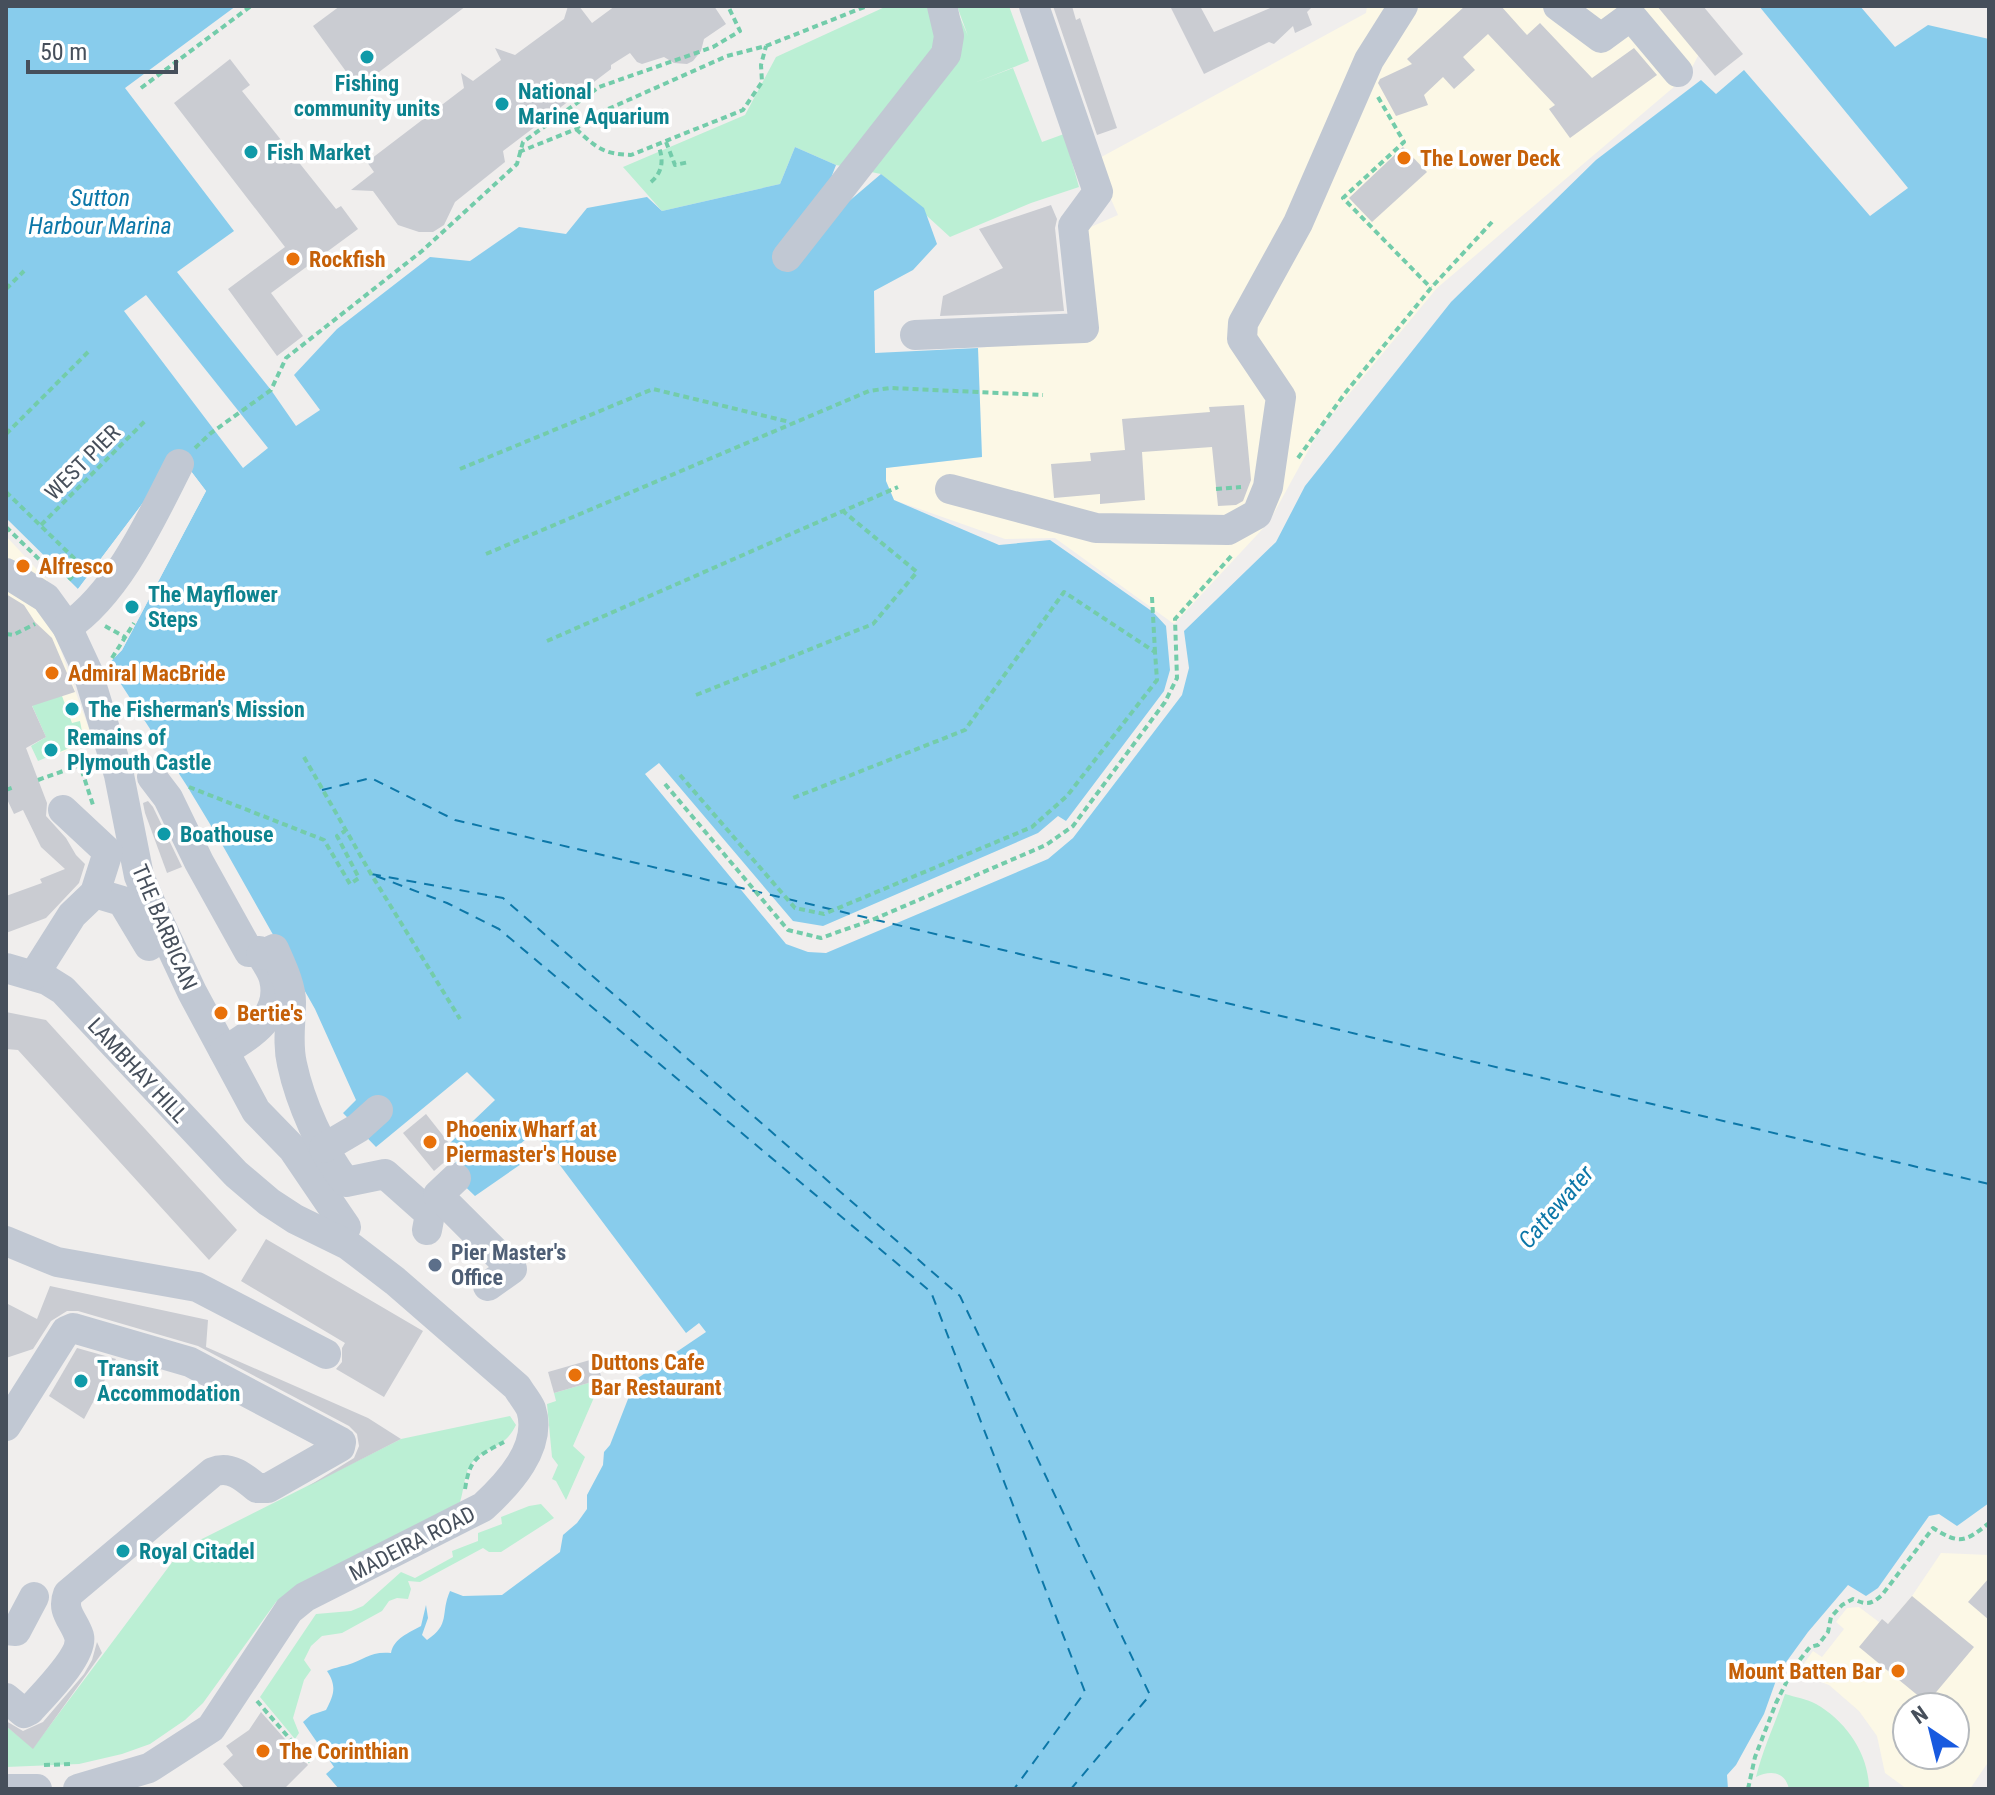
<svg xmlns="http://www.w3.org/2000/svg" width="1995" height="1795" viewBox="0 0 1995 1795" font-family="'Roboto Condensed',sans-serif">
	<rect width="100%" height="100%" fill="#f0eeed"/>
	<!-- commercial -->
	<g fill="#fcf8e6" fill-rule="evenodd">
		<path d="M1367,6h290l42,48 -11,21 -251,213 -117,141 -51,93 -95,102 -119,-86 -50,1 -111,-39 -8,-19 -1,-13 97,-11 -4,-109 112,-13 -6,-105 34,-15 -24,-54 272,-148z"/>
		<path d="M6,536l41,44 5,46 41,114 -33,13 -54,-101z"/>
		<path d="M1941,1553l48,2v206l-19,28h-63l-22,-16 -8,-37 -18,-25 -30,-26 -32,-12 16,-22 9,6 22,-28 -8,-7 11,-14 12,-1 20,15 9,2 24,-28zM1907,1707h48v48h-48z"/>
	</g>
	<!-- green -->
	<g fill="#bbefd4">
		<path d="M887,6h68l13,30 -11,-30h52l20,55 -55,22 39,-15 29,74 22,-8 15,53 -48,16 -81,34 -69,-63 -45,-9 -41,-18 -15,37 -118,27 -39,-44 122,-52 31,-58z"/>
		<path d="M62,696l10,27 8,-2 4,21 -46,19 -7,-15 15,-9 -16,-36z"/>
		<path d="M602,1379l-29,67 12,11 -19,43 -10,-19 -4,-2 6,-14 -6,-8 -5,-53 9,-3 -2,-8z"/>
		<path d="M510,1416l6,9c-12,25 -30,20 -45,39 -7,8 -7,27 -11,38l-184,100 -73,101 -18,17 -35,24 -28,10 -43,10 -73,3v-41l27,22 149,-199 219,-110z"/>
		<path d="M541,1504l13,14 -53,34h-12l-6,-4 -63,34 -12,-1 3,8 -3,10 -11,-1 -8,3 -7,10 -40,22 -20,3 -11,10 -7,14 7,10 -7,10 -11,38 6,15 -4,6 -35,-42 56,-83 35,-3 12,-5 38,-34 14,6 38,-21 -1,-6 26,-10v-8l24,-9 -1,-7 28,-11z"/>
		<path d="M1785,1694c10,3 22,5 31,10 30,17 53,50 53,85h-80c-4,-18 -19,-19 -33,-12 7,-29 20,-55 29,-83z"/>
	</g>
	<!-- water -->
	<path fill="#88ccec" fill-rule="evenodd" d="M6,6h230l-111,82 109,143 -57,41 94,118 25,36 24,-16 -26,-35 43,-46 93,-72 40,4 49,-34 47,7 21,-26 60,-11 15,14 118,-27 15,-37 41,18 -10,26 8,23 47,-40 43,34 13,36 -24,26 -39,21 1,62 103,-5 4,109 -96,11v13l8,19 105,45 51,-5 103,72 13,14 4,44 -6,21 -98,130 -8,-5 -20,17 -215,93 -30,-5 -134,-158 -14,11 141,170 22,8 18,1 222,-94 25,-21 109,-143 7,-27 -5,-37 92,-89 29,-56 146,-184 145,-142 105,-80 15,14 28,-24 126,146 38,-28 -149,-182h101l35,41 33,-22 61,14v1464l-32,23 -18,-12 -10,2 -51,72 -12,8 -18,-11 -40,47 -29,40 -15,42 -28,51 -9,10 1,14h-1389l-13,-15 8,-7 -31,-45 8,-7 15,-5c8,-15 11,-24 1,-39 7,-3 12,-4 20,-6 17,-5 23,-14 44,-12 3,-15 18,-20 30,-27l5,-21 2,13 -6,17 5,5c24,-16 13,-26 23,-49l13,5 39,-1 58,-43 3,-17 14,-12 10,-14v-14l16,-30 1,-13 6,-7 18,-46 1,-15 77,-52 -7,-9 -13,10 -151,-201 -15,12 4,18 -49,34 -27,-26 13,-13 -11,-14 45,-43 -28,-28 -91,75 -33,-34 13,-13 -41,-91 -96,-170 -32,-53 -79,-122 14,-14 84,-159 -19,-25 -17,1 -92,122 -72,-71zM146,295l122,153 -25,20 -119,-157z"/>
	<!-- pier -->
	<path fill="#f0eeed" d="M187,466l19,25 -84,159 -14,14 -2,-4 12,-12 83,-157 -17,-22h-10l-95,123 -1,-3 92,-122z"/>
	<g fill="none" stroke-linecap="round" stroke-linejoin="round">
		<!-- ferry -->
		<g stroke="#0c77a8" stroke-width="2" stroke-dasharray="10 8" stroke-linecap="butt">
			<path d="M322,790l49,-12 84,42 1534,364"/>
			<path d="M371,874l132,24 457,398 190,399 -79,94"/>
			<path d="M376,876l71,27 52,26 432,363 154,400 -71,97"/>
		</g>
	</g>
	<!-- building -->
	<g fill="#caccd2">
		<path d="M340,6h126l-108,82 -45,-62z"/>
		<path d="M568,6h11l13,17 23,-17h99l12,18 -22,15 -3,12 -8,10 -6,3 -13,-1 -10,-6 -22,7 -5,-2 -7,-9 -19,12v4l-108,82 2,11 -50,40 -11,23 -11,7h-14l-21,-7 -25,-34 -22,-1 23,-18 -7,-10 97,-74 -3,-15 12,8 28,-21 -6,-12 20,7 49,-36z"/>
		<path d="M1053,6h19l4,14 4,-2 37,110 -20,7z"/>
		<path d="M1170,6h30l14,26 61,-26h38l-6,6 5,13 -17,8 -2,-7 -19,18 -5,-2 -65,32z"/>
		<path d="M1465,6h36l26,29 13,-12 52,55 42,-30 23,27 -87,63 -21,-29 6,-4 -67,-71 -25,23 12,13 -21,19 -11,-12 -19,18 4,10 -32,11 -18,-33 2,-4 32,-15 -5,-5z"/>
		<path d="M1657,6h46l40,48 -28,22z"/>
		<path d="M230,59l20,26 -8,6 94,118 5,-3 17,23 -87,64 32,43 -26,20 -49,-67 57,-42 -111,-144z"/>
		<path d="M1403,147l24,25 -55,50 -23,-24z"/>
		<path d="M1051,205l6,14 -2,9 9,83 -124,5 3,-20 60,-28 -24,-39z"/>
		<path d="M1244,405l7,75 -8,21 -7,4 -18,1 -6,-59 -70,5 3,48 -45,4v-10l-46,4 -3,-34 40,-3 -1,-8 35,-3 -3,-31 88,-7 -1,-5z"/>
		<path d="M6,594l18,11 11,17 17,16 23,54 -43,14 14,31 -20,11 21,55 -1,13 20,22 10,17 9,9 -6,19 -33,35 -40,15v-37l36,-13 -2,-4 25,-10 -24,-22 -18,-37 -9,4 -8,-17z"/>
		<path d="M148,801l5,6 29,60 -15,6 -22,-60 -2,-10z"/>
		<path d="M6,1012l40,8 191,210 -28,30 -191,-210 -12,-1z"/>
		<path d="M426,1114l30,38 -22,19 -31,-38z"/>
		<path d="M266,1239l157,92 -39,66 -48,-28 6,-7v-14l3,-5 -104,-62z"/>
		<path d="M50,1286l158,34 -2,27 162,71 33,21 -94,48 47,-29 5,-12 -2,-12 -8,-8 -151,-80 -120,-35h-11l-16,10 -18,28 -27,9v-55l31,16z"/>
		<path d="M77,1348l39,11 -32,60 -35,-23z"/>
		<path d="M590,1360h6l6,19 -48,14 -6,-21z"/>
		<path d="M1989,1578v42l-21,-18z"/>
		<path d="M1912,1596l62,51 -47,56 -68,-56 23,-28 6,5z"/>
		<path d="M97,1642l5,11 -69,96 -27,-23v-5l17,10 20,-9 41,-48 8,-14z"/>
		<path d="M261,1712l47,53 -24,24h-39l-22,-25 10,-9 -7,-9 23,-16z"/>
	</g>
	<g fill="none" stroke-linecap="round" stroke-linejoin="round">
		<!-- path -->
		<g stroke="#73ccaa" stroke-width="4" stroke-dasharray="6 4" stroke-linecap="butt">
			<path d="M141,88l110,-82"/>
			<path d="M1378,97l26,45 -61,56 88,90"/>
			<path d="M576,129c21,19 27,25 55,26l112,-45 19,-28 -1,-17 5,-19"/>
			<path d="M666,142l9,23 14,-3"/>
			<path d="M519,152l57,-23 12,-11 139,-62 39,-10 101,-40"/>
			<path d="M651,182c12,-10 13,-23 7,-37"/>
			<path d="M6,289l18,-18"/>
			<path d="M6,434l84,-84"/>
			<path d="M195,448l16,-15 60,-43 15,-32 136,-107 95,-87 6,-22 76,-55 114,-40 27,-16 -12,-25"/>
			<path d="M1298,458l48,-66 85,-104 61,-66"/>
			<path d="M460,469l193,-80 137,33"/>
			<path d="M1216,489l25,-2"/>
			<path d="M6,492l76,74 -13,14"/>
			<path d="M41,525l105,-105"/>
			<path d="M6,527l44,43"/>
			<path d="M486,554l383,-163 21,-3 153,7"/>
			<path d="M1152,597l3,55"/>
			<path d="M105,626l20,11"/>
			<path d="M6,634l7,1 22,-11"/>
			<path d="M547,641l351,-154"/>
			<path d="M112,658l22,-35"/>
			<path d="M696,695l177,-71 44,-52 -73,-60"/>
			<path d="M304,757l67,117 89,145"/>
			<path d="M680,775l115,133 29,6 208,-87 35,-31 90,-116 -2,-28 -91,-60 -99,138 -172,68"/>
			<path d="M38,780l42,-15 13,40"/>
			<path d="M665,784l123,146 33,8 51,-18 174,-75 27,-19 92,-124 12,-24 -2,-59 58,-65"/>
			<path d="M189,787l135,53 26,44 9,-6 -22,-42 8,-5"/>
			<path d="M6,790l8,-3"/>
			<path d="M465,1489c5,-31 11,-32 39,-47"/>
			<path d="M257,1701l53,61"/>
			<path d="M44,1765l27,-1"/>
			<path d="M1748,1789l7,-32 21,-54 18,-36 16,-20 8,-2 10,-13 3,-15 11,-12 11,-6c13,6 18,6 29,-4l51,-67c27,17 32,14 56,-5"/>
		</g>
		<!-- minor -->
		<g stroke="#c1c8d3" stroke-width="30">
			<path d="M1558,6l43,32 30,-22 47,56"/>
			<path d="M787,257l159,-203 3,-18 -7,-30"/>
			<path d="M915,335l169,-7 -11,-102 25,-34 -64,-186"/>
			<path d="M950,489l146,39 132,2 29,-16 4,-10 7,-17 13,-90 -39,-58 1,-16 55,-100 71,-163 34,-54"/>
			<path d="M6,573l40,25 21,29 20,43 32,105 20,101 15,35 38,81 64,119 37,38 53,78"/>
			<path d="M67,627c51,-34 85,-110 112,-163"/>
			<path d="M152,777l16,21 31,64 50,90 10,-1c5,9 13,19 15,28 9,36 -23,57 -50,72"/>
			<path d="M95,893l27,8 27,45"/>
			<path d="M261,955l13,-6c7,16 17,36 17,53 0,21 -4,41 1,62 8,38 30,88 54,118l39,-8 45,40 -3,16"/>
			<path d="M6,968l41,12 16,10 173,184 33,28 26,17 53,26 47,36 122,106c4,7 11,15 14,22 12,38 -23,75 -48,98l-178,90 -16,13 -78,118 -62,40 -71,21"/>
			<path d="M34,975l38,-60 23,-22 13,-41 -45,-42"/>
			<path d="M324,1148l34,-20 20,-18"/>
			<path d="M456,1178l-18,17 74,74 -24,17"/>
			<path d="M6,1241l51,21 140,25 129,67"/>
			<path d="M6,1426l60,-95 7,-3 117,34 151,80 -1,5 -72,41h-11c-13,-11 -27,-23 -44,-16l-145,122c-7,18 6,26 11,42 5,19 -36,59 -49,74l-6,3 -18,-15"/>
			<path d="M6,1630l10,1 18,-34"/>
			<path d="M9,1789h28"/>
		</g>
	</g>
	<!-- markers -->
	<g fill="#0f9aa8" stroke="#fff" stroke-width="3">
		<circle cx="367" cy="57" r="8"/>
		<circle cx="502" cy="104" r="8"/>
		<circle cx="251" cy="152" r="8"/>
		<circle cx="132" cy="607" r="8"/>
		<circle cx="72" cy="709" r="8"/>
		<circle cx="51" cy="750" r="8"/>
		<circle cx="164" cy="834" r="8"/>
		<circle cx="81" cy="1381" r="8"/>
		<circle cx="123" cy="1551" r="8"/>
	</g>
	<g fill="#e8710a" stroke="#fff" stroke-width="3">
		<circle cx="1404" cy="158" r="8"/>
		<circle cx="293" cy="259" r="8"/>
		<circle cx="23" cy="566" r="8"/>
		<circle cx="52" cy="673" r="8"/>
		<circle cx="221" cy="1013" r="8"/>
		<circle cx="430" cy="1142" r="8"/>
		<circle cx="575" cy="1375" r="8"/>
		<circle cx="1898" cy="1671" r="8"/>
		<circle cx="263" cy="1751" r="8"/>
	</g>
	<circle fill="#5c6f8a" stroke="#fff" stroke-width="3" cx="435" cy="1265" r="8"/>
	<g text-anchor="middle" stroke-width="7" stroke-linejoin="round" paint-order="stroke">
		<!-- culture labels -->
		<g font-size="22" font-weight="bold" fill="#0d838f" stroke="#fff" text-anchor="start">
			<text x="367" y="91" text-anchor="middle">Fishing<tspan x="367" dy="25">community units</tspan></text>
			<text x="518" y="99">National<tspan x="518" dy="25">Marine Aquarium</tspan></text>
			<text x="267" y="160">Fish Market</text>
			<text x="148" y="602">The Mayflower<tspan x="148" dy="25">Steps</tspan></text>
			<text x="88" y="717">The Fisherman's Mission</text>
			<text x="67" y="745">Remains of<tspan x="67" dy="25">Plymouth Castle</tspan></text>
			<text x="180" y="842">Boathouse</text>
			<text x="97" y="1376">Transit<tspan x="97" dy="25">Accommodation</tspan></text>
			<text x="139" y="1559">Royal Citadel</text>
		</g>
		<!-- food labels -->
		<g font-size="22" font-weight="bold" fill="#c56008" stroke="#fff" text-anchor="start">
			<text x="1420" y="166">The Lower Deck</text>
			<text x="309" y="267">Rockfish</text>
			<text x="39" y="574">Alfresco</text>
			<text x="68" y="681">Admiral MacBride</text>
			<text x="237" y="1021">Bertie's</text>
			<text x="446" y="1137">Phoenix Wharf at<tspan x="446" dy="25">Piermaster's House</tspan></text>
			<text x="591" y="1370">Duttons Cafe<tspan x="591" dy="25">Bar Restaurant</tspan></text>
			<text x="1882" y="1679" text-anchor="end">Mount Batten Bar</text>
			<text x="279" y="1759">The Corinthian</text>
		</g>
		<!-- street labels -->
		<g font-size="22" fill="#464f5b" stroke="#fff">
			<text transform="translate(82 462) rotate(-45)" y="8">WEST PIER</text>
			<text transform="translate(165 927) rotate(67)" y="8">THE BARBICAN</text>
			<text transform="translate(138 1070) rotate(47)" y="8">LAMBHAY HILL</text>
			<text transform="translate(412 1543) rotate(-27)" y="8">MADEIRA ROAD</text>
		</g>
		<!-- service labels -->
		<g font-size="22" font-weight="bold" fill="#4e5e75" stroke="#fff" text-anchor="start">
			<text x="451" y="1260">Pier Master's<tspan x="451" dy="25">Office</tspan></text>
		</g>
		<!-- water labels -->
		<g font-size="24" font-style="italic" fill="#0c77a8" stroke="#fff">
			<text x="100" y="206">Sutton<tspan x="100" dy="28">Harbour Marina</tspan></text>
			<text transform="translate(1556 1207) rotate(-49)" y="8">Cattewater</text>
		</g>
	</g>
	<!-- border -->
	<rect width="1995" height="1795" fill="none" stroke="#464f5b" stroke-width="16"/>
	<!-- north arrow -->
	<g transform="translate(1931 1731) rotate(325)"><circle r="38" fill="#ffffff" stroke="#b5b9bd" stroke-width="2"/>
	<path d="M0-6L14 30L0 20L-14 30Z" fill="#185adf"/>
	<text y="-12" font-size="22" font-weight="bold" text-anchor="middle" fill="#464f5b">N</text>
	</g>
	<!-- scale -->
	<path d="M28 60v12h148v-12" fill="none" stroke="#464f5b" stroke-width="4"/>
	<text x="40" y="60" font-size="24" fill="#464f5b" stroke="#ffffff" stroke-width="6" paint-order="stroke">50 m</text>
</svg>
